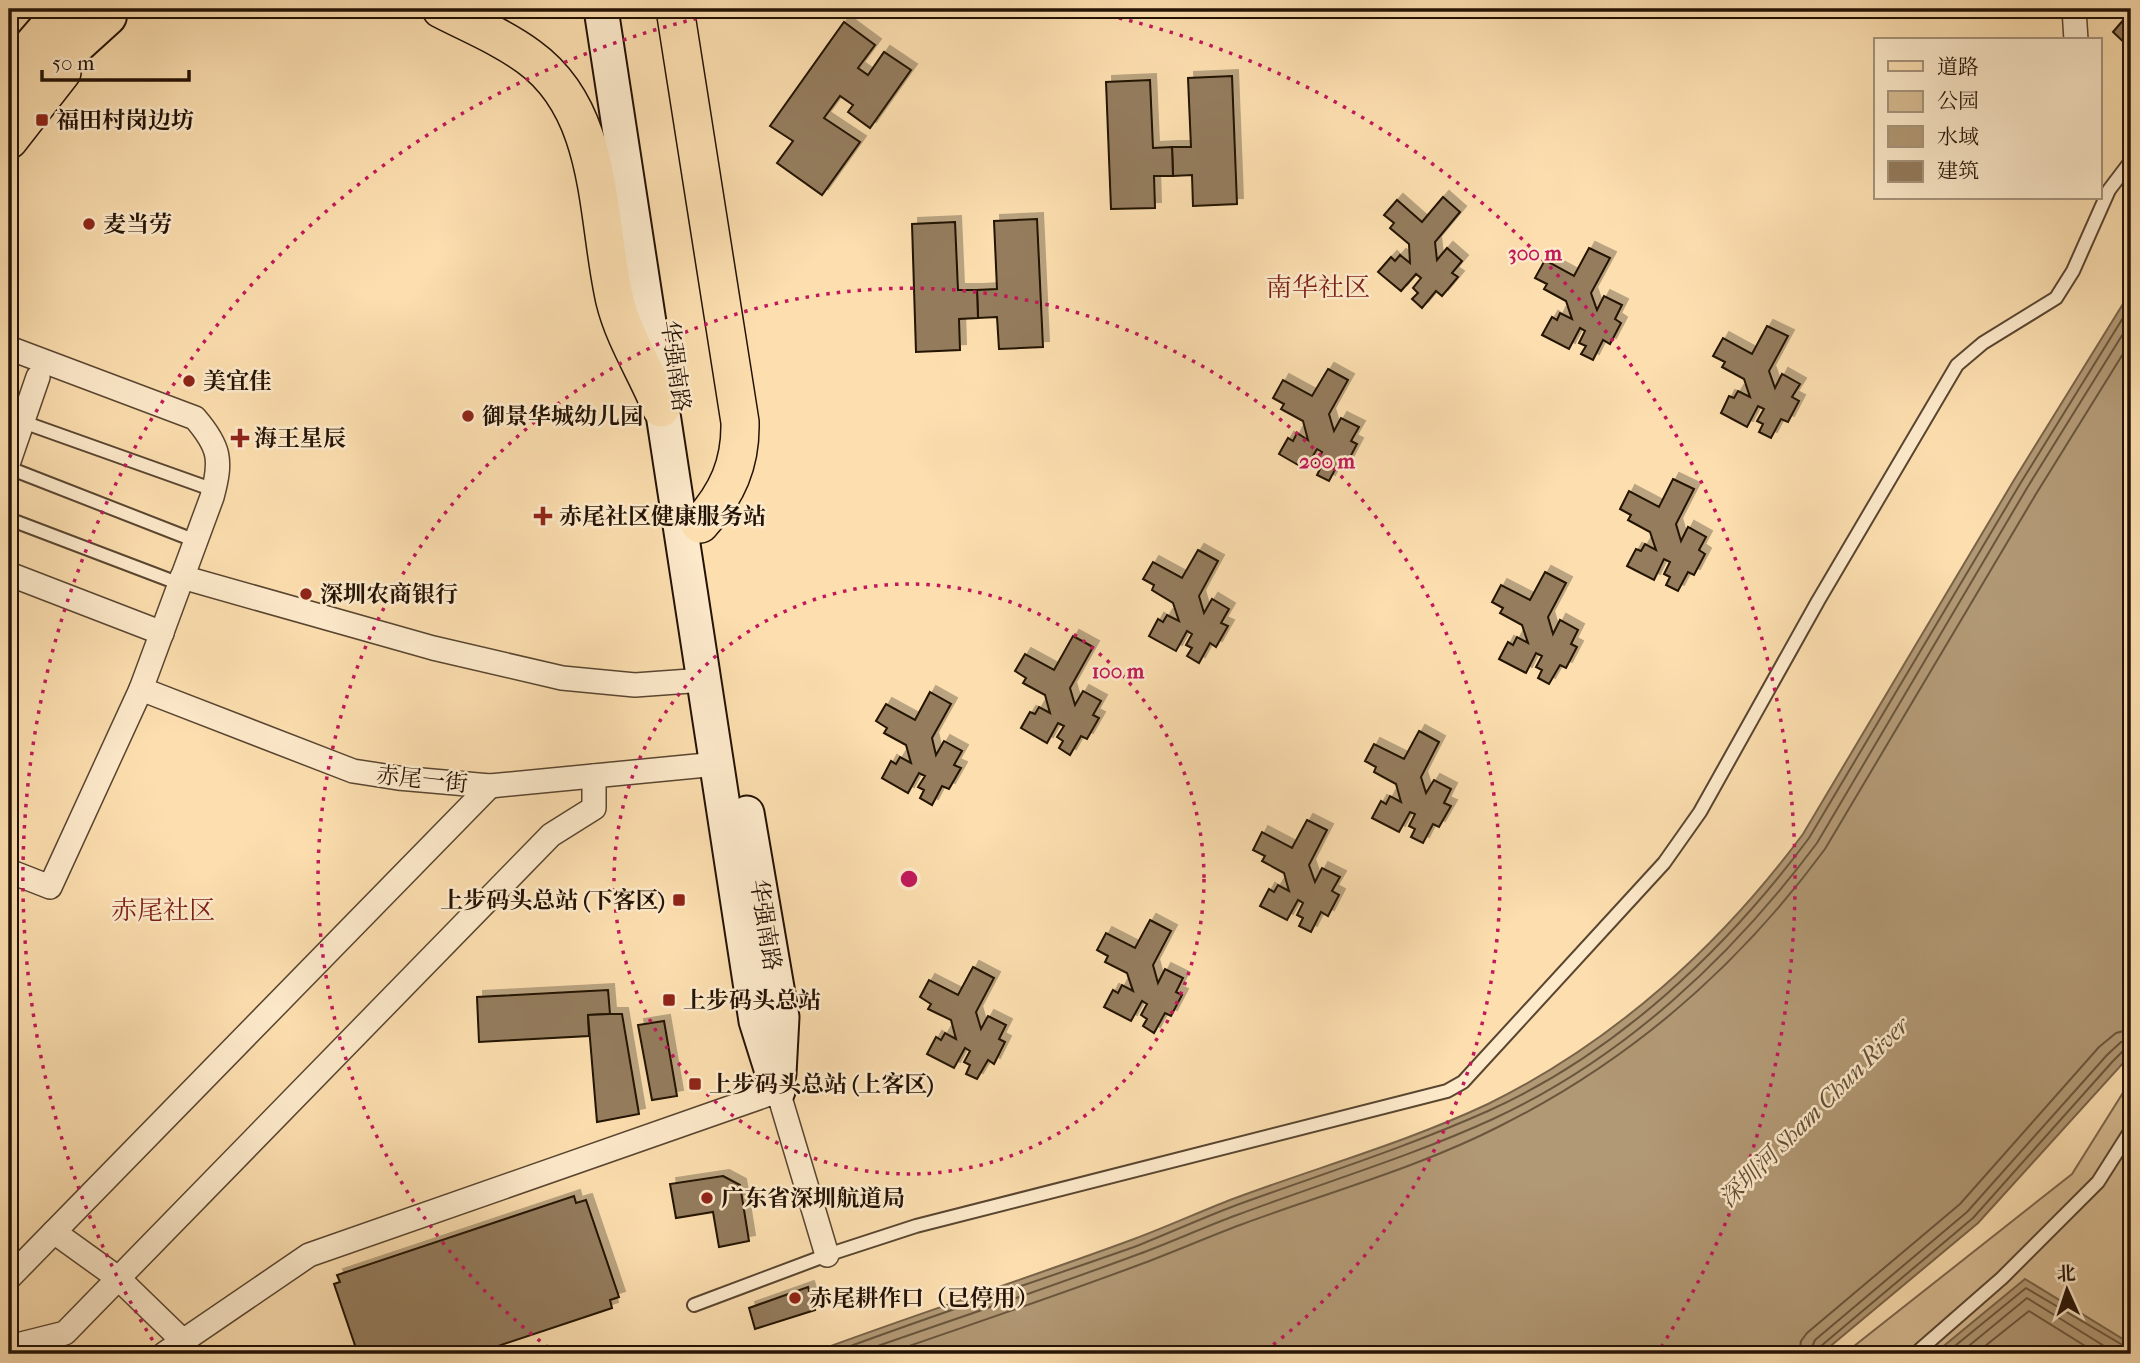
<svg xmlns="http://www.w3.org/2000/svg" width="2140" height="1363" viewBox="0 0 2140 1363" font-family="'IM FELL French Canon','Noto Serif SC',serif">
	<defs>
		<filter id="shadow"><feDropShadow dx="6" dy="-6" stdDeviation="0" flood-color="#0004"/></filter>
	</defs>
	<rect width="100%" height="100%" fill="#fcdeaf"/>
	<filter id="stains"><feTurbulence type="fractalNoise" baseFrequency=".00286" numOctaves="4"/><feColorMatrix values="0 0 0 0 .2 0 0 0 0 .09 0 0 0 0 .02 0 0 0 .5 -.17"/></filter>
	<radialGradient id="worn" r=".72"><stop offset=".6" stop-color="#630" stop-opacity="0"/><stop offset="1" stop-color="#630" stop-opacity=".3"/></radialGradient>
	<!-- green -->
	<path fill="#d7bb92" stroke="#7d664c" stroke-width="2" d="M2131,1080v274h-287l228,-180z"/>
	<!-- water -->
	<g fill="#b29975" stroke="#796348" stroke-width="2">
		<path d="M2131,291v760l-6,10 -147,162 -157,131h-1012c107,-40 217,-75 325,-115 32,-12 63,-26 96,-39 85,-32 175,-57 258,-96 126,-62 232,-158 315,-270l211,-354z"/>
		<path d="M2025,1279l106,65v10h-197z"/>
	</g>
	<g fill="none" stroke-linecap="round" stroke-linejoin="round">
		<!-- shore -->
		<g stroke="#6a563d" stroke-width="2">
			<path d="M829,1354c101,-38 203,-71 305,-107 33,-13 66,-28 100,-41 85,-31 171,-58 254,-95 129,-58 238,-161 321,-273l211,-354 111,-179"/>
			<path d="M855,1354c94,-33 190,-65 284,-100 33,-12 65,-27 98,-39 85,-32 173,-58 256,-96 130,-60 239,-162 324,-276l210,-355 104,-167"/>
			<path d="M886,1354c86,-30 173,-59 258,-91 32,-12 64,-26 96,-38 86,-32 178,-57 260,-99 130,-65 239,-160 325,-277l211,-355 95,-153"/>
			<path d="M1799,1354l2,-13 6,-8 153,-129 139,-157 17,-14 15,-4"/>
			<path d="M1809,1354l6,-14 152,-128 140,-157 14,-13 10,-2"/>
			<path d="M1818,1354l3,-8 152,-128 140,-157 11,-11 7,-1"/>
			<path d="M1945,1354l81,-66 105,62"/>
			<path d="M1959,1354l68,-56 90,56"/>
			<path d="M1975,1354l54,-43 69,43"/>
		</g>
	</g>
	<!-- building -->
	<g fill="#947c5d" stroke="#231205" stroke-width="2" filter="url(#shadow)">
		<path d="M2131,11v38l-18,-17z"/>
		<path d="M844,22l31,23 -17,23 10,7 16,-23 27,18 -41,58 -22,-16 5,-7 -13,-9 -16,22 36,24 -38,53 -45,-32 16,-22 -23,-15z"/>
		<path d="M1232,76l5,128 -44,2 -1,-31 -19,1 -1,-29h19l-3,-69z"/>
		<path d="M1150,80l3,68 19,-1 1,29h-19l1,32 -44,1 -5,-127z"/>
		<path d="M1443,197l17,15 -25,30 2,18 10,-12 15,13 -10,12 6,4 -16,19 -6,-5 -14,17 -10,-9 6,-6 -5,-5 8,-10 -5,-4 -15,17 -23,-19 13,-15 4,4 5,-6 10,8 -1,-19 -19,-16 4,-5 -10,-8 13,-15 25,22z"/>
		<path d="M1037,219l6,128 -44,2 -2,-32 -19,1 -1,-28 20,-1 -3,-68z"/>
		<path d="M955,222l3,68h19l1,28 -19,1 1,31 -44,2 -4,-128z"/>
		<path d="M1589,248l21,10 -19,35 6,17 7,-14 18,9 -7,14 6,4 -11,21 -7,-4 -10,20 -12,-6 5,-8 -7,-3 6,-12 -5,-3 -11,21 -27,-14 10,-18 5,3 3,-7 12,6 -6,-18 -22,-12 3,-5 -12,-6 10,-18 29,16z"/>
		<path d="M1767,326l21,10 -19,35 6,17 7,-14 18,10 -8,13 7,4 -11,21 -7,-3 -10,19 -12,-6 4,-8 -6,-3 7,-12 -6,-3 -11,21 -26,-14 8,-17 5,2 4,-7 12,6 -6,-18 -22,-12 3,-5 -12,-6 10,-18 29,16z"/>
		<path d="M1328,369l20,11 -19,34 5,17 7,-13 18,9 -8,14 6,3 -11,21 -7,-3 -10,19 -12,-6 4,-8 -6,-3 7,-12 -5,-3 -12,20 -26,-15 9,-16 5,3 4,-8 11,7 -5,-19 -22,-12 3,-5 -11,-6 10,-18 29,16z"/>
		<path d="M1673,479l21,10 -18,35 5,17 7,-14 18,10 -7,13 6,4 -11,21 -6,-3 -10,19 -12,-6 4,-8 -6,-3 6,-12 -6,-3 -10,21 -27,-14 9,-17 5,2 4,-7 11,6 -6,-18 -22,-12 3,-5 -11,-6 9,-18 30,16z"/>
		<path d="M1198,550l20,11 -19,35 5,17 8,-14 17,10 -8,14 7,3 -12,21 -6,-4 -11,20 -12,-7 5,-8 -6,-3 6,-11 -5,-3 -11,20 -27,-15 9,-17 5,3 4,-7 12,6 -6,-18 -21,-13 2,-5 -11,-6 10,-17 29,16z"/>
		<path d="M1545,572l21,11 -18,34 5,17 7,-14 18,10 -7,14 6,3 -11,21 -6,-3 -11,19 -11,-6 4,-8 -6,-3 6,-11 -6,-3 -10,20 -27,-14 9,-17 5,3 4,-8 11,6 -6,-18 -22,-12 3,-5 -11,-6 9,-17 29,15z"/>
		<path d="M1073,636l20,11 -23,41 5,17 8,-14 18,10 -8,14 6,3 -12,21 -6,-3 -11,19 -11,-7 4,-7 -6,-4 7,-11 -6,-3 -11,20 -26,-15 9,-16 5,2 4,-7 11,6 -5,-18 -22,-12 3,-5 -11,-7 10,-17 29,16z"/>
		<path d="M930,692l21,12 -19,34 4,17 8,-14 18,10 -8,14 7,3 -12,21 -7,-3 -10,19 -12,-7 4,-8 -6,-3 7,-11 -6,-3 -11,20 -26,-15 9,-17 5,3 4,-7 11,6 -5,-18 -22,-12 3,-5 -11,-7 10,-17 29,16z"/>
		<path d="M1419,731l20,11 -18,35 5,16 8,-13 17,9 -7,14 7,3 -12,21 -6,-3 -10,19 -12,-6 4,-8 -6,-3 6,-12 -5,-2 -11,20 -27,-14 9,-17 5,3 4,-8 11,6 -5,-18 -22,-12 2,-5 -11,-6 9,-17 30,15z"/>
		<path d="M1307,820l20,10 -18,35 6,17 7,-14 18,9 -8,14 7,4 -11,21 -7,-4 -10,20 -12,-6 4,-8 -6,-3 6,-12 -5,-3 -11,20 -27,-14 9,-17 5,3 4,-7 11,6 -5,-18 -22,-12 3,-5 -12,-6 9,-18 30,16z"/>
		<path d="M1150,920l21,11 -18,34 5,18 7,-14 18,9 -7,14 6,3 -11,21 -6,-3 -11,20 -11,-7 4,-7 -6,-4 6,-11 -5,-3 -11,20 -27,-14 9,-17 5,3 4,-8 11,6 -6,-18 -22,-11 3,-6 -11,-6 9,-17 29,15z"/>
		<path d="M973,967l21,11 -18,34 5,17 7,-13 18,9 -7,14 6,3 -11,22 -6,-4 -11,19 -11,-5 4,-9 -6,-3 6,-11 -5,-3 -11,20 -27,-14 9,-17 5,3 4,-7 11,6 -5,-19 -23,-11 3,-5 -11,-7 9,-17 29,15z"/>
		<path d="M608,990l2,24 -22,1 1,21 -110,6 -2,-45z"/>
		<path d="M610,1014h12l17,100 -42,8 -9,-107z"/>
		<path d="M664,1021l13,75 -25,4 -14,-75z"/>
		<path d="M723,1176l17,9 9,56 -30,6 -6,-35 -37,6 -6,-34z"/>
		<path d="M574,1196l2,7 10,-3 33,97 -9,3 2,8 -138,46h-116l-24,-70 6,-2 -3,-7z"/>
		<path d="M808,1287l7,23 -60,19 -6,-21z"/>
	</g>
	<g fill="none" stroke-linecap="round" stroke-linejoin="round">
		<defs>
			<g id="lane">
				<path d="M9,417l205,73"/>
				<path d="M9,468l187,73"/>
				<path d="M9,519l171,65"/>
				<path d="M694,1305l133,-50 89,-29 531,-135 16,-9 201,-219 36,-51 118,-211 139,-236 26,-22 73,-45 17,-27 36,-81 22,-29"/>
				<path d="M1915,1354l87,-76 96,-96 33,-52"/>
			</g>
			<g id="street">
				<path d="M2074,9l2,31"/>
				<path d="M9,348l186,70c25,29 27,42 17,79l-71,192 -91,198 -41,-16"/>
				<path d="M9,461l29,-84"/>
				<path d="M9,574l153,59"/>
				<path d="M182,577l251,71 129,30 73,7 69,-5"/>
				<path d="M141,689l212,82 45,7 92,8 227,-22"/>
				<path d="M54,1232l64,46 65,63"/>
				<path d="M9,1278l481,-492"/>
				<path d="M9,1347l56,-14 486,-498 43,-27v-32"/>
				<path d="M164,1354l145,-99 469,-164 49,164"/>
			</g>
			<g id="secondary">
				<path d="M601,9l155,1012 22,70"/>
				<path d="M747,813l35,204 -3,57"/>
			</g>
			<g id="primary">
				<path d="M441,9c29,15 61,28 88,48 76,55 67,162 86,244 9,37 32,72 46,107"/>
				<path d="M675,9l65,413c1,42 -13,72 -40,102"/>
				<path d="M9,140l53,-68"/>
			</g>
			<g id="highway">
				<path d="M9,74l56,-65"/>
				<path d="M9,105l98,-89"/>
			</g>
		</defs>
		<!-- lane casing -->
		<use href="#lane" stroke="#594530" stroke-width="16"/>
		<!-- street casing -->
		<use href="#street" stroke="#594530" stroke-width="26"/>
		<!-- secondary casing -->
		<use href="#secondary" stroke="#231205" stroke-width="37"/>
		<!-- primary casing -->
		<use href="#primary" stroke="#231205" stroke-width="40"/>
		<!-- highway casing -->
		<use href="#highway" stroke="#231205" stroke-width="42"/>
		<!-- lane -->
		<use href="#lane" stroke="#fdeacb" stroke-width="12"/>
		<!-- street -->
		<use href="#street" stroke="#fdeacb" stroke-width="23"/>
		<!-- secondary -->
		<use href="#secondary" stroke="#fdeacb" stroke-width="33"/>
		<!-- primary -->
		<use href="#primary" stroke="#fcdeaf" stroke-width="37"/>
		<!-- highway -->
		<use href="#highway" stroke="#fcdeaf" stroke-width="38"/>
	</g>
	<!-- distance rings -->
	<g fill="none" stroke="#c2185b" stroke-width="3.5" stroke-dasharray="3.5 7">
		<circle cx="909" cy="879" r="295"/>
		<path d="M557 1354A591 591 0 1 1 1261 1354"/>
		<path d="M158 1349A886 886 0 0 1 740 9M1078 9A886 886 0 0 1 1660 1349"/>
	</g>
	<!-- markers -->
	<g fill="#8f2418" stroke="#fdeacb" stroke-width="2.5">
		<rect x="35" y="113" width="14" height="14" rx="3.5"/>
		<circle cx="89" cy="224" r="7"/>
		<circle cx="189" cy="381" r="7"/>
		<circle cx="468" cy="416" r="7"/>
		<path d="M236.5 427.5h7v7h7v7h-7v7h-7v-7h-7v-7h7z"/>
		<path d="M539.5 505.5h7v7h7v7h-7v7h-7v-7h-7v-7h7z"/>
		<circle cx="306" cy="594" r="7"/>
		<rect x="672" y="893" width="14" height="14" rx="3.5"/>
		<rect x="662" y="993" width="14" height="14" rx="3.5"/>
		<rect x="688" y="1077" width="14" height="14" rx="3.5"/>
		<circle cx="707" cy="1198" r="7"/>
		<circle cx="795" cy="1298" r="7"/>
	</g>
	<g text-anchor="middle" stroke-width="5" stroke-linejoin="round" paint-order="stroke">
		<!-- poi labels -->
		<g font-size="23" font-weight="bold" fill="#231205" stroke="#fdeacb" text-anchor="start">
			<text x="56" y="128">福田村岗边坊</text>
			<text x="103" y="232">麦当劳</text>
			<text x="203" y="389">美宜佳</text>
			<text x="482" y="424">御景华城幼儿园</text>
			<text x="254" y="446">海王星辰</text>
			<text x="559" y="524">赤尾社区健康服务站</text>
			<text x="320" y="602">深圳农商银行</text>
			<text x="665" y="908" text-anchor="end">上步码头总站 (下客区)</text>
			<text x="683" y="1008">上步码头总站</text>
			<text x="709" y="1092">上步码头总站 (上客区)</text>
			<text x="721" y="1206">广东省深圳航道局</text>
			<text x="809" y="1306">赤尾耕作口（已停用）</text>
		</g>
		<!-- street labels -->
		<g font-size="23" fill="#231205" stroke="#fdeacb">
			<text transform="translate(676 366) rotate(82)" y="8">华强南路</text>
			<text transform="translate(422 779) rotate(6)" y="8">赤尾一街</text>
			<text transform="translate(766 925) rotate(81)" y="8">华强南路</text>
		</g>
		<!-- water labels -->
		<g font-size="24" font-style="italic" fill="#634f37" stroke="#fdeacb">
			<text transform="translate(1814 1112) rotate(-45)" y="8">深圳河 Sham Chun River</text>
		</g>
		<!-- quarter labels -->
		<g font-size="26" fill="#7a1f14" stroke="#fdeacb">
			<text x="1318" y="296">南华社区</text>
			<text x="163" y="919">赤尾社区</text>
		</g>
	</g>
	<circle cx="909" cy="879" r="10" fill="#c2185b" stroke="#fdeacb" stroke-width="3.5"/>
	<g font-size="21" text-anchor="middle" font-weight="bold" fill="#c2185b" stroke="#fdeacb" stroke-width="5" stroke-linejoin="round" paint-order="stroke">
		<text x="1535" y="260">300 m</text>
		<text x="1327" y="468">200 m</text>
		<text x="1118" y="678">100 m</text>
	</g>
	<!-- margin -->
	<rect width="2140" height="1363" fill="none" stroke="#fcdeaf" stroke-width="35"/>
	<rect x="10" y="10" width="2119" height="1342" fill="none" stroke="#231205" stroke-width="3.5"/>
	<rect x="18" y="18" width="2105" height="1328" fill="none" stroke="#231205" stroke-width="2"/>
	<!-- legend -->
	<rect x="1874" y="38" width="228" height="161" fill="#fdeacb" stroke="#a6947c" stroke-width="2"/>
	<rect x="1888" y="61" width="35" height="10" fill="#fcdeaf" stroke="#a6947c" stroke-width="2"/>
	<text x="1937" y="74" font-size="21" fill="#231205">道路</text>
	<rect x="1888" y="91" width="35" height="21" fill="#d7bb92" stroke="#a6947c" stroke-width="2"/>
	<text x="1937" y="108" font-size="21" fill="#231205">公园</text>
	<rect x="1888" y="126" width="35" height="21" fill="#b29975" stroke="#a6947c" stroke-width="2"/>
	<text x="1937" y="144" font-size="21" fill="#231205">水域</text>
	<rect x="1888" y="161" width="35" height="21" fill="#947c5d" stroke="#a6947c" stroke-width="2"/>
	<text x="1937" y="178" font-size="21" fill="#231205">建筑</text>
	<!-- north arrow -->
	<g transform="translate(2067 1290) rotate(357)" stroke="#fdeacb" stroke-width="5" paint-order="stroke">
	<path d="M0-5L12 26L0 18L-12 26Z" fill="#231205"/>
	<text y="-10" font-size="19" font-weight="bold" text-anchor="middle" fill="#231205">北</text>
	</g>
	<!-- scale -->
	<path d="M42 70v10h147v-10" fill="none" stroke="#231205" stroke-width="3.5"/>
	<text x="52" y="70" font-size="21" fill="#231205" stroke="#fdeacb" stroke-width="5" paint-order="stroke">50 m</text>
	<rect width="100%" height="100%" filter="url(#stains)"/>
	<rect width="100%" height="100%" fill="url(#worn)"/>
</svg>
